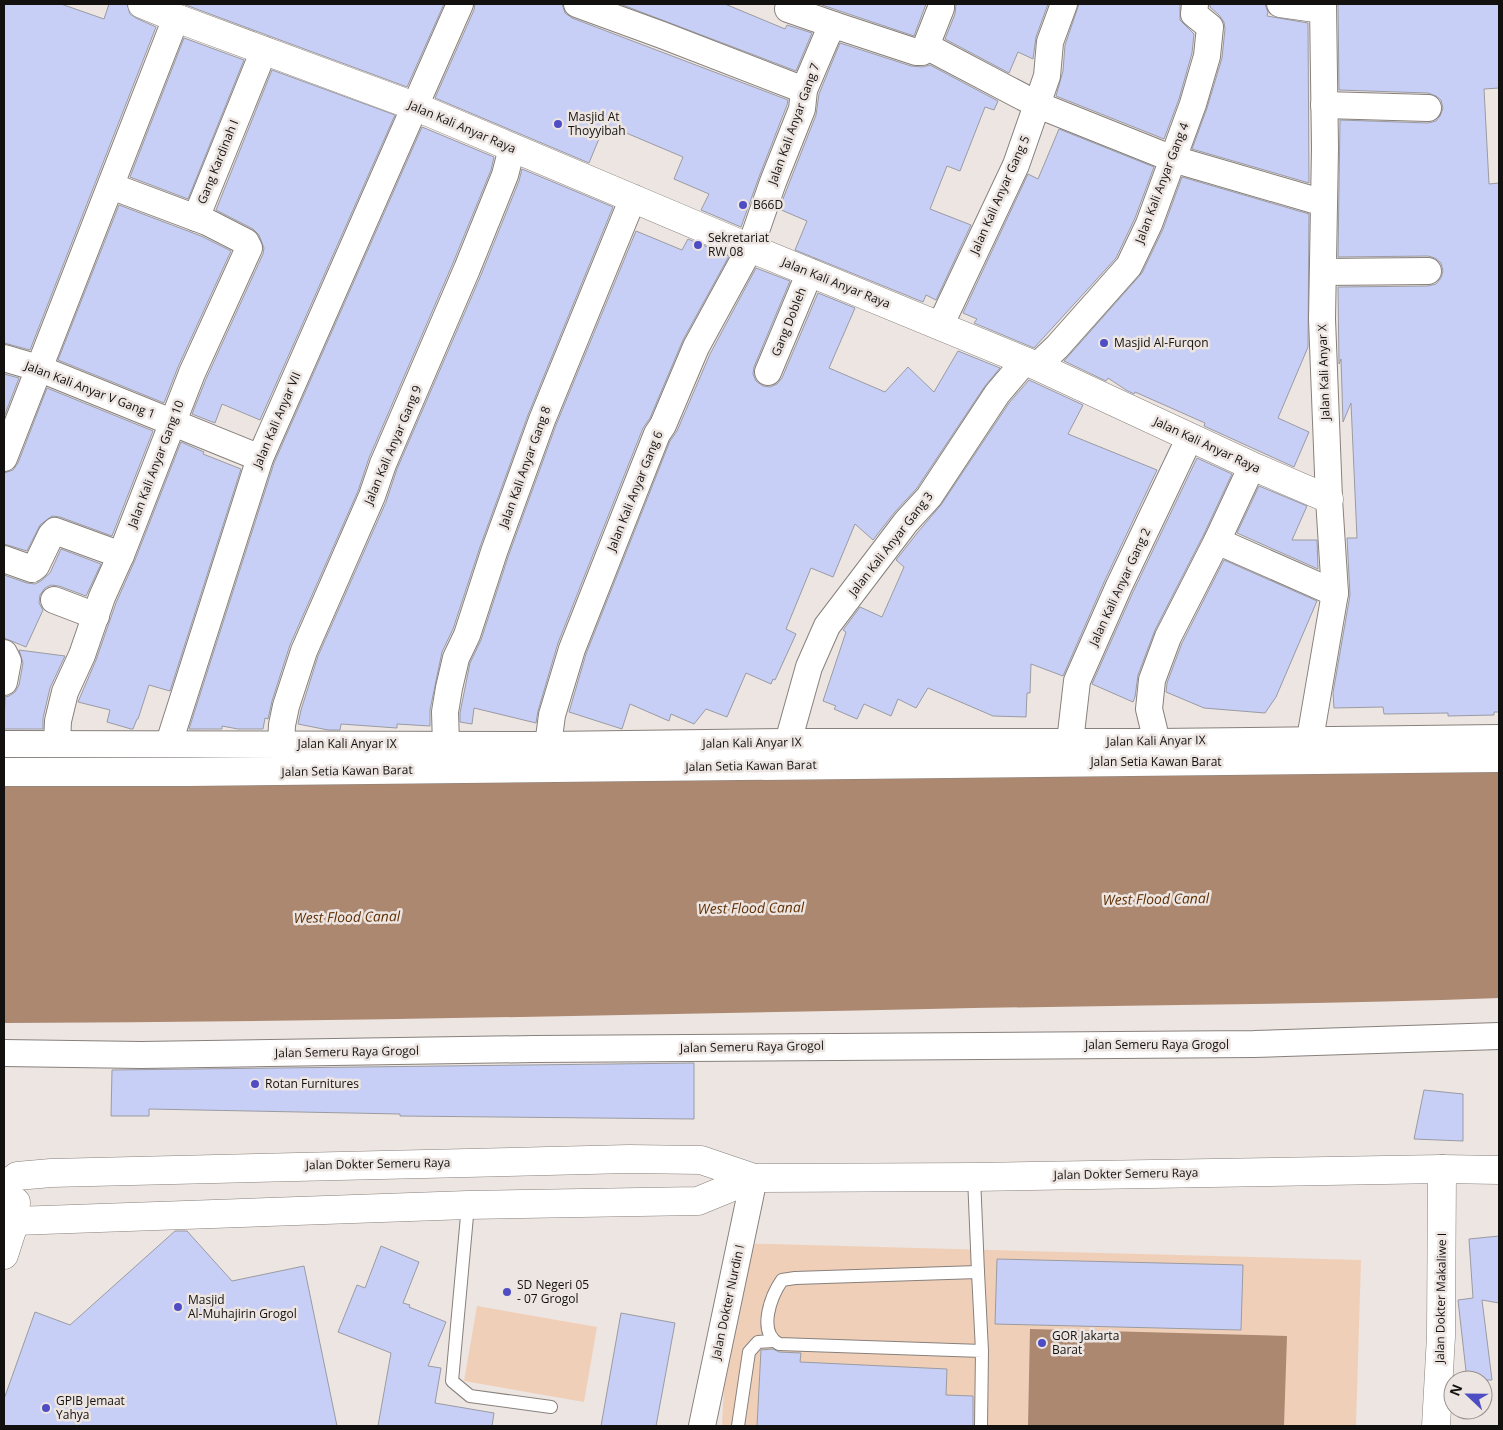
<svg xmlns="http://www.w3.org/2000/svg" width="1503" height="1430" viewBox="0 0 1503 1430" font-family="'Open Sans',sans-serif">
	<rect width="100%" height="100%" fill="#ede5e1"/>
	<!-- green -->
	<g fill="#f0cfb9">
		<path d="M731,1243l630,17 -5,166h-634z"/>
		<path d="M477,1306l120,21 -13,75 -120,-21z"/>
	</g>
	<!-- water -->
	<g fill="#ac8870">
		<path d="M1499,764v234c-190,7 -380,7 -571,11 -308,6 -616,13 -924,14v-243z"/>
		<path d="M1030,1329l257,7 -3,90h-256z"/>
	</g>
	<!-- building -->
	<g fill="#c8cff7" stroke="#9a9ba2">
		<path d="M4,4h57l43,15 5,-15h18l3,10 6,4 20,9 -126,323 -26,-7z"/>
		<path d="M183,4h261l-37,83z"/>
		<path d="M475,4h87l3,9 7,5 216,82 -1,5 -28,72 -18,50 -40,-17 8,-16 -35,-15 9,-22 -78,-33 -16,39 -154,-65 39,-88z"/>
		<path d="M620,4h105l60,25 2,-4 25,8 -16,38z"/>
		<path d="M819,4h107l-12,32z"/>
		<path d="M956,4h92l-12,33 -3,22 -15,-7 -9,21 -64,-34 10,-25z"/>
		<path d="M1079,4h101v16l14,14 -2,19 -13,46 -15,40 -108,-43 7,-25 2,-26z"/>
		<path d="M1210,4h55l3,8 -1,4 41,7 1,160 -117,-34 15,-41 15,-50 3,-29 -1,-7 -5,-7 -9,-8z"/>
		<path d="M1338,4h161v84l-15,1 5,95 10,-1v529h-5v3l-46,1v-3l-64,1 -1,-7 -49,1 -1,-15 17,-98 -3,-57h10l-6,-135 -8,19 -2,-63 -2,5 -1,-77 90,-1 8,-2 5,-6 2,-7 -2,-8 -6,-5 -7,-2 -90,1 2,-137 88,3 8,-2 4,-5 3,-8 -2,-8 -5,-4 -8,-3 -89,-3z"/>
		<path d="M184,38l60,22 -56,139 -58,-22z"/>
		<path d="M840,43l71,23 11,1 8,-2 68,36 -4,9 -9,-3 -25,64 -13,-5 -17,43 41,16 -35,75 -10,-5 -3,7 -128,-52 12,-29 -28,-12 37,-94 3,-21z"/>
		<path d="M272,70l123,45 -135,305 -38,-16 -7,19 -23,-9 14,-35 57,-125 1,-6 -5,-13 -6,-6 -37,-19z"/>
		<path d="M422,127l72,30 -3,13 -38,93 -84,195 -11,33 -68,154 -18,56 -4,18 -3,-1 -2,11h-25l-16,-3v3h-33l85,-266z"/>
		<path d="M1059,129l95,38 -19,51 -19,40 -82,90 -60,-25 3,-4 -14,-6 65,-139 10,5z"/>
		<path d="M522,169l91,38 -85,208 -48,132 -27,82 -11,23 -12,58v16l-33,-2v4l-56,-4 -1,6h-12l-30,-6 3,-14 17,-54 68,-154 11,-33 84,-194 38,-94z"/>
		<path d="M1182,177l127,37 -1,133 -30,71 31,14 -15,35 -90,-41 1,-3 -70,-31 -1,2 -8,-4 -18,-12 -2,3 -42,-20 78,-88 21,-44z"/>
		<path d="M119,205l82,31 30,15 -53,116 -14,36 -106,-43z"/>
		<path d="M636,231l46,19 6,-11 41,17 -46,84 -33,78 -7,10 -85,215 -20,68 -2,12 -62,-15 -2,16 -12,-2v-9l10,-50 11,-23 27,-83 48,-132z"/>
		<path d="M756,268l34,13 -36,86 -1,7 3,7 7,5 7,1 7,-3 5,-6 36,-85 37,15 -26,60 56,24 23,-25 26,25 24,-41 42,17 -15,18 -68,102 -23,25 -21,27 -18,-16 -22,53 -22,-9 -25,61 10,5 -21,46 -2,-1 -2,5 -25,-11 -19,44 -21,-8 -12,15 -23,-10 -2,7 -39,-17 -8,25 -53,-17 17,-58 84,-213 7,-10 33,-77z"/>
		<path d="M4,374l15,4 -15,39z"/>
		<path d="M1029,380l54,25 -15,29 89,36 -52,110 -42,96 -32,-12 -1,29h-3l-1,24 -33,-1 -65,-28 -12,20 -18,-9 -7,17 -27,-12 -7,15 -23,-10 2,-3 -13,-5 23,-69 -3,-2 17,-23 22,10 22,-50 -8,-7 22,-28 23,-27 68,-102z"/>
		<path d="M47,388l106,43 -41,105 -52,-19 -8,-1 -12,9 -13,26 -23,-7v-71l9,-3 5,-7z"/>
		<path d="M181,442l23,10 -1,2 38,15 -71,222 -21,-6 -11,34h-1l-4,10h-2l-24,-7 3,-12 -32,-8 18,-42 20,-57 19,-43z"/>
		<path d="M1197,458l35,16 -28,60 -49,96 -17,45 -3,22 -2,5 -41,-18 41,-92z"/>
		<path d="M1259,486l48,20 -15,34h25l1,29 -81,-36z"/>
		<path d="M61,549l40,15 -15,32 -27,-10 -8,-1 -6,3 -5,7 -1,8 4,7 -17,37 -22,-9v-63l23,8 8,1 6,-3 9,-8z"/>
		<path d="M1224,560l93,41 -41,96 -11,16 -61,-5 -38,-16 1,-9 15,-40z"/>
		<path d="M19,650l46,6 -15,32 -7,30v11h-39l1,-32 4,-1 6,-4 4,-7 4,-22z"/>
		<path d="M694,1063v56l-294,-3v-2l-251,-5v7h-38l1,-46z"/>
		<path d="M1424,1090l39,4v47l-49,-2z"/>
		<path d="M175,1231h12l45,50 72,-15 33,160h-333v-27l31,-87 35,13z"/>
		<path d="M1499,1236v67l-17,-3 10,80h-25l-9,-80 15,-2 -4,-59z"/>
		<path d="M381,1246l38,16 -16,41 7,2 -1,2 37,15 -18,44 13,2 -6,35 59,10 -2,13h-114l13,-73 -53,-21 19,-47 8,3z"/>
		<path d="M997,1259l246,6 -2,65 -246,-6z"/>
		<path d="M621,1313l54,10 -19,103h-55z"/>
		<path d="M773,1349l6,3 22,1 -1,9 147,7 -1,26 27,1v30h-216l4,-76z"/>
	</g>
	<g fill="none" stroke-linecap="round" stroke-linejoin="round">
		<defs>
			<g id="lane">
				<path d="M974,1177l4,95"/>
				<path d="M468,1205l-16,176 18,15 81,11"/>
				<path d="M738,1426l11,-74 9,-10 15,-1"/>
				<path d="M981,1426l1,-75 -203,-7c-22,-12 -8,-48 3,-64l13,-2 183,-6 4,79"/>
			</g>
			<g id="street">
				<path d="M577,4l85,31 142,55"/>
				<path d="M1280,4l43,6"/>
				<path d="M788,9l46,16"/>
				<path d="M926,46l112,59 135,54 151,44"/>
				<path d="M1324,105l104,3"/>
				<path d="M196,218l68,-168"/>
				<path d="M1323,272l105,-1"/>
				<path d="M940,326l76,-161 31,-89 3,-34 14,-38"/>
				<path d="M4,358l34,10 222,90"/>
				<path d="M1037,366l20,-19 72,-81 20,-42 44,-120 14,-48 3,-29 -16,-13 1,-10"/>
				<path d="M768,372l42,-100"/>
				<path d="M4,458l172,-440"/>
				<path d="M1217,541l118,52"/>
				<path d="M4,559l28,10 4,-3 15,-31 4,-4 66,24"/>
				<path d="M54,600l42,16"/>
				<path d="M4,653l4,8 -4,21"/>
				<path d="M1310,739l25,-146 -6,-94 -7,-180 3,-171 -2,-144"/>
				<path d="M788,742l21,-75 18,-41 79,-104 23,-25 68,-103 28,-33"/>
				<path d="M1070,742l7,-61 42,-95 71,-149"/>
				<path d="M1157,742l-8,-33 3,-29 16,-43 49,-96 35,-75"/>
				<path d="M57,743l1,-22 7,-29 17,-37 20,-58 19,-42 71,-182 57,-125 -3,-6 -39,-20 -96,-36"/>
				<path d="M169,743l91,-285 200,-454"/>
				<path d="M4,744l544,1 240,-3h369l342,-4"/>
				<path d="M281,744l1,-19 4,-19 18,-55 68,-155 11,-32 84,-195 38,-94 7,-27"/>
				<path d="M446,744l-1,-32 4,-24 7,-30 11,-23 27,-83 48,-132 91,-222"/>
				<path d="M548,745l4,-30 20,-66 85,-215 6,-9 33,-78 54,-99 23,-66 29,-73 2,-19 23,-54 7,-11 82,27h6l4,-6 15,-38v-4"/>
				<path d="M4,1053l137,2 393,-6 720,-5 245,-8"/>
				<path d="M702,1426l52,-248"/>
			</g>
			<g id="secondary">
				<path d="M142,4l34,14 238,88 336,142 287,118 215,100 77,33"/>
				<path d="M4,772h185l1310,-14"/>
				<path d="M4,1186l13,-10 34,-3 578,-14 72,1 53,18 220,-1 468,-8 57,1"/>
				<path d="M4,1217l11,4 453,-16 230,-4 56,-23"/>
				<path d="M4,1255l11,-34 1,-19"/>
				<path d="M1436,1426l5,-90 1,-167"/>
			</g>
		</defs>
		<!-- lane casing -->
		<use href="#lane" stroke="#87807c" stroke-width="14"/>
		<!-- street casing -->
		<use href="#street" stroke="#87807c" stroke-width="28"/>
		<!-- secondary casing -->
		<use href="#secondary" stroke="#87807c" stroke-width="29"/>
		<!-- lane -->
		<use href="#lane" stroke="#fff" stroke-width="12"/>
		<!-- street -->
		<use href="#street" stroke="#fff" stroke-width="26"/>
		<!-- secondary -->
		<use href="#secondary" stroke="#fff" stroke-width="28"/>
	</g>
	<!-- markers -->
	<g fill="#4f4dc4" stroke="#ede5e1" stroke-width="2">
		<circle cx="558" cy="124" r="5"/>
		<circle cx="743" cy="205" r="5"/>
		<circle cx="698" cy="245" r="5"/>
		<circle cx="1104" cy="343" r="5"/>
		<circle cx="255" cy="1084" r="5"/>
		<circle cx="507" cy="1292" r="5"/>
		<circle cx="178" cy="1307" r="5"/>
		<circle cx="1042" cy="1343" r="5"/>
		<circle cx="46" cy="1408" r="5"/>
	</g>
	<g text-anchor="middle" stroke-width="5" stroke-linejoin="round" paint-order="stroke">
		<!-- poi labels -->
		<g font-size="12" fill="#13110f" stroke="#ede5e1" text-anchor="start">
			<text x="568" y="121">Masjid At<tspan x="568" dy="14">Thoyyibah</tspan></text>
			<text x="753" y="209">B66D</text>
			<text x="708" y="242">Sekretariat<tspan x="708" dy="14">RW 08</tspan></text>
			<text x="1114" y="347">Masjid Al-Furqon</text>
			<text x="265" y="1088">Rotan Furnitures</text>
			<text x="517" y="1289">SD Negeri 05<tspan x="517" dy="14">- 07 Grogol</tspan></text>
			<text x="188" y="1304">Masjid<tspan x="188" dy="14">Al-Muhajirin Grogol</tspan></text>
			<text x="1052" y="1340">GOR Jakarta<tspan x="1052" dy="14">Barat</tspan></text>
			<text x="56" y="1405">GPIB Jemaat<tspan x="56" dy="14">Yahya</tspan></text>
		</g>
		<!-- street labels -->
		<g font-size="12" fill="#13110f" stroke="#ede5e1">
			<text transform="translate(794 124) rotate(-70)" y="4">Jalan Kali Anyar Gang 7</text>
			<text transform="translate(462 127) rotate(23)" y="4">Jalan Kali Anyar Raya</text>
			<text transform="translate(218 162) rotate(-68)" y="4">Gang Kardinah I</text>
			<text transform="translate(1162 183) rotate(-69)" y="4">Jalan Kali Anyar Gang 4</text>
			<text transform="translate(1000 195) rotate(-66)" y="4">Jalan Kali Anyar Gang 5</text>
			<text transform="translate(836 283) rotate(22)" y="4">Jalan Kali Anyar Raya</text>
			<text transform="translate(789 322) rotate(-68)" y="4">Gang Dobleh</text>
			<text transform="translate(1324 372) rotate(-92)" y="4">Jalan Kali Anyar X</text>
			<text transform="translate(90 390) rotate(21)" y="4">Jalan Kali Anyar V Gang 1</text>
			<text transform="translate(277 420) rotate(-67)" y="4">Jalan Kali Anyar VII</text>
			<text transform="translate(393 445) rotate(-67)" y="4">Jalan Kali Anyar Gang 9</text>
			<text transform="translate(1207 445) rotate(25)" y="4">Jalan Kali Anyar Raya</text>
			<text transform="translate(156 464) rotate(-69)" y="4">Jalan Kali Anyar Gang 10</text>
			<text transform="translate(525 467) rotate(-70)" y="4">Jalan Kali Anyar Gang 8</text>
			<text transform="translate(635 491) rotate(-68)" y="4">Jalan Kali Anyar Gang 6</text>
			<text transform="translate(891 544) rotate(-52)" y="4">Jalan Kali Anyar Gang 3</text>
			<text transform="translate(1120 587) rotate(-65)" y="4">Jalan Kali Anyar Gang 2</text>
			<text transform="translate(1156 741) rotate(-1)" y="4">Jalan Kali Anyar IX</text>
			<text transform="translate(752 743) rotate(-1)" y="4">Jalan Kali Anyar IX</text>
			<text x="347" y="748">Jalan Kali Anyar IX</text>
			<text x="1156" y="766">Jalan Setia Kawan Barat</text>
			<text transform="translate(751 766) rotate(-1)" y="4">Jalan Setia Kawan Barat</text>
			<text transform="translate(347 771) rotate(-1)" y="4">Jalan Setia Kawan Barat</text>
			<text x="1157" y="1049">Jalan Semeru Raya Grogol</text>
			<text transform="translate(752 1047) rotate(-1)" y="4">Jalan Semeru Raya Grogol</text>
			<text transform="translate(347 1052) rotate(-1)" y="4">Jalan Semeru Raya Grogol</text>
			<text transform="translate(378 1164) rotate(-1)" y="4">Jalan Dokter Semeru Raya</text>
			<text transform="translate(1126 1174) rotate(-1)" y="4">Jalan Dokter Semeru Raya</text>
			<text transform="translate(1441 1298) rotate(-89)" y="4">Jalan Dokter Makaliwe I</text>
			<text transform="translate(728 1302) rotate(-78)" y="4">Jalan Dokter Nurdin I</text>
		</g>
		<!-- water labels -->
		<g font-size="14" font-style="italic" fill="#5e2e02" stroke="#ede5e1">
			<text transform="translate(1156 899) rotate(-1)" y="5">West Flood Canal</text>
			<text transform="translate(751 908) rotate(-1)" y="5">West Flood Canal</text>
			<text transform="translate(347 917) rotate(-1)" y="5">West Flood Canal</text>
		</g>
	</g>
	<!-- border -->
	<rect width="1503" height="1430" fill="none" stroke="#13110f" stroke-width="10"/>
	<!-- north arrow -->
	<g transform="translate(1468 1395) rotate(292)"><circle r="24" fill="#ede5e1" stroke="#96908d"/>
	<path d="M0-4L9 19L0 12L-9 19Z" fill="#4f4dc4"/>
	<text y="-8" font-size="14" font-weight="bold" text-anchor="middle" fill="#13110f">N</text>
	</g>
</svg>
